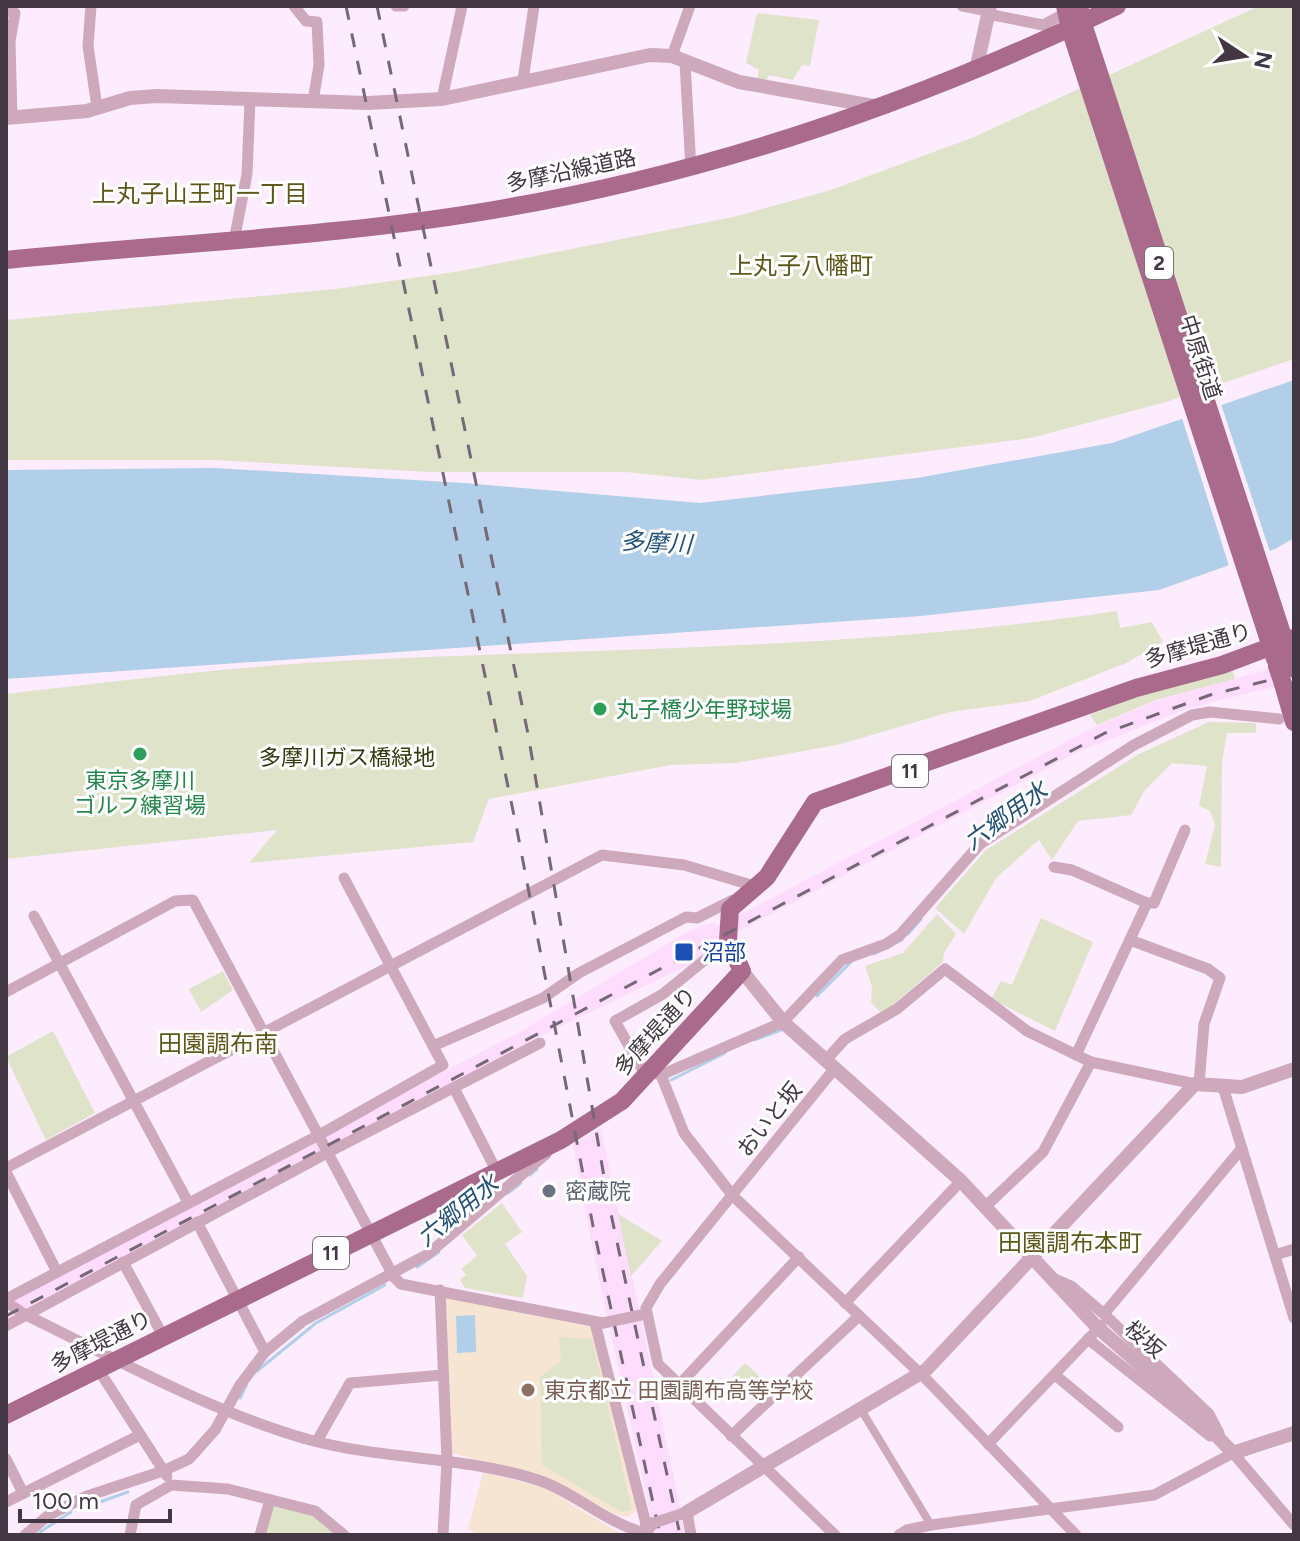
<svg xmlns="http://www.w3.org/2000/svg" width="1300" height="1541" viewBox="0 0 1300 1541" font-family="Figtree,'Noto Sans JP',sans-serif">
	<rect width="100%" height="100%" fill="#fdecfd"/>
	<!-- built -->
	<g fill="#fedcfd">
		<path d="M1294,662v20l-105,26 -109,43 -369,195 -18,17 -157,75 1,3 -531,283v-21l517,-273 168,-100 23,-8 2,4 41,-20 337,-179 62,-26z"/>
		<path d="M601,1128l79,379 5,28h-30l-60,-275 -22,-115z"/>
	</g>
	<!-- education -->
	<g fill="#f6e5d3">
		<path d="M445,1296l147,31 47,182 -11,8 -14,-3 -66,-36 -97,-25z"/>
		<path d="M483,1472l60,15 80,48h-144l-11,-6z"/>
	</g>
	<!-- green -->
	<g fill="#dfe3ca">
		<path d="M1259,6h35v353l-128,43 -135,36 -329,42 -76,-8h-196l-216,-12h-208v-140l329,-31 120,-17 278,-55 98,-27 143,-53z"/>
		<path d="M757,13l62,7 -9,46 -8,-1 -9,15 -24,-5 -3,6 -9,-1 2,-10 -13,-7z"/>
		<path d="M1117,611l3,17 32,-6 11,20 -37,21 -96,38 -80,11 -109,32 -64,12 -42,7 -64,2 -182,34 -16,43 -224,21 28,-33 -271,29v-165c116,-14 233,-28 350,-34 253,-12 509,-11 761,-49z"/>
		<path d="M1232,668l3,11 -79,21 -59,25 -7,-10 61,-24z"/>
		<path d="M1209,722l47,1v10h-29l-5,30 -1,104 -16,-3 10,-39 -5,-14 -11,-5 8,-40 -35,-3 -27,27 -14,25 -53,6 -26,39 -13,-20 -43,38 -32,56 -29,-26 51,-58 153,-96z"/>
		<path d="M937,914l19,20 -12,19 -1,9 -61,52 -11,-12 1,-16 -7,-20 38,-13z"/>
		<path d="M1041,918l52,24 -38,89 -64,-32 10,-18 11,4z"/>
		<path d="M223,971l10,19 -32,22 -12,-23z"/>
		<path d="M53,1031l42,82 -49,27 -40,-83z"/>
		<path d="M502,1203l20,29 -17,12 22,32 -4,22 -58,-10 -5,-8 6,-5 -5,-6 16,-13 -15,-21z"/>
		<path d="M618,1214l44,27 -31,35z"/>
		<path d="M559,1337l33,2 40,171 -10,2 -80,-47 -2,-88 21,-16z"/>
		<path d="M745,1363l27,25 -13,14 -27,-25z"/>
		<path d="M272,1505l41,10 24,20h-74z"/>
	</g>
	<!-- water -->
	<g fill="#b2cfe9">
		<path d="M1294,380v158l-19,11 -116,41 -238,26 -915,63v-209l209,-2 249,15 236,20 217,-25 195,-35z"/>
		<path d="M475,1315l1,37 -19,1 -1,-37z"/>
	</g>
	<!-- pier -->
	<path fill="#fdecfd" d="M1220,401l51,154 -41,14 -49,-154z"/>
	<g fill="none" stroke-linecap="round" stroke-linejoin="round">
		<!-- stream -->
		<g stroke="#b2cfe9" stroke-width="3">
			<path d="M908,934l13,-15"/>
			<path d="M874,954l28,-14"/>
			<path d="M817,996l35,-35"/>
			<path d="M754,1040l27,-10"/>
			<path d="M671,1080l54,-27"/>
			<path d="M530,1175l7,-6"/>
			<path d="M508,1193l13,-10"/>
			<path d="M417,1267l22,-15"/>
			<path d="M257,1371l59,-48 69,-38"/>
			<path d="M240,1398l7,-14"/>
			<path d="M80,1509l48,-17"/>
			<path d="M40,1532l31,-20"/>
			<path d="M36,1535l1,-1"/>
		</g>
		<!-- pedestrian -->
		<path stroke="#cda9bb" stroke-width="8" d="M860,1408l71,117"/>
		<!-- minor -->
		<g stroke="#cda9bb" stroke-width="11">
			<path d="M91,6l-3,40 9,61"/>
			<path d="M294,6l12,15 11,1 2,43 -6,36"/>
			<path d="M396,6h8"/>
			<path d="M962,6l27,5"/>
			<path d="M6,11l9,2 -5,28 2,77"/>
			<path d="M988,14l55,11 28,-15"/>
			<path d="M672,56l18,-50"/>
			<path d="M685,63l6,106"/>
			<path d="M523,80l11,-74"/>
			<path d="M442,99l20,-93"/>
			<path d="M234,241l13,-67 3,-74"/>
			<path d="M1054,867l18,3 75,33h7l31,-73"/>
			<path d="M34,916l154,286"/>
			<path d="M1130,940l78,29 12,9 -16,46 -5,60"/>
			<path d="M728,941l-65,53 -48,27 27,48 19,6 122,-53 59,-62 44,-16 14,-9 80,-91 154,-99 58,-30 18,-3 69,7"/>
			<path d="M6,992l169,-91 18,-1 201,377 7,7 202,39"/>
			<path d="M433,1046l110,-48 36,-25 107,-56 11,1 36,-18"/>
			<path d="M1076,1055l71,-152"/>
			<path d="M826,1060l19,-21 52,-30 48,-40 82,62 64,31 104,22"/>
			<path d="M835,1068l-175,216 -14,24 12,56 177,171"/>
			<path d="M661,1075l23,58 49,63 194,184 149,155"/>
			<path d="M1223,1087l71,231"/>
			<path d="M454,1088l42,82"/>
			<path d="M6,1168l596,-313 82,10 74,22"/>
			<path d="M6,1172l51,100"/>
			<path d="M986,1206l57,-54 48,-90"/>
			<path d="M197,1222l68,130"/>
			<path d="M1275,1255l19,-6"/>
			<path d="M123,1262l40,74"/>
			<path d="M1055,1279l16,7 33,28 105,100 10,19"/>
			<path d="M440,1290l7,171 -4,74"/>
			<path d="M6,1299l313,-164 124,-70 -99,-187"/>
			<path d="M6,1302l20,13c92,45 185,97 284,125 74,20 154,16 228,40 34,11 64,40 103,52"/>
			<path d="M845,1303l116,-122"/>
			<path d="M1104,1314l138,-166"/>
			<path d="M595,1323l53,209"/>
			<path d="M6,1326l323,-174 211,-109"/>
			<path d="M1088,1339l122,97"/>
			<path d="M98,1369l69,107"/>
			<path d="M1055,1375l63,52"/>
			<path d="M679,1385l120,-128"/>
			<path d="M731,1436l128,-120"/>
			<path d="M317,1441l33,-58 93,-8"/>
			<path d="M988,1444l104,-109"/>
			<path d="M6,1459l17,34"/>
			<path d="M6,1502l132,-66"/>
			<path d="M681,1514l6,-2 4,23"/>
			<path d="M25,1535l24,-20 38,-19 76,-25 26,-12 26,-29 25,-45 25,-33 38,-31 125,-67 118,-100"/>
			<path d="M130,1535l6,-30 35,-20 57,4 87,22 29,24"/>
			<path d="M260,1535l10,-35"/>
			<path d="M899,1535l8,-5 24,-5 223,-30 79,-42 61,72"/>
		</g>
		<!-- tertiary -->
		<g stroke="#cda9bb" stroke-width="14">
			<path d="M976,70l14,-64"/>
			<path d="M6,118l81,-7 43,-13 27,-2 211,7 74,-4 208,-44 22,1 67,26 140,25"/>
			<path d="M742,971l41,51 178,159 136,146 92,80 44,46 61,-20"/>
			<path d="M687,1512l239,-142 269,-286 47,3 52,-18"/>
			<path d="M640,1535l11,-11"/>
		</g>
		<!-- primary -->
		<g stroke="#a96a8c" stroke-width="18">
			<path d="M1084,27l204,625"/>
			<path d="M1071,32l204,627"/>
			<path d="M6,260c166,-17 334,-23 499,-52 214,-37 417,-108 612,-202"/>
			<path d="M1283,684l11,38"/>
			<path d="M6,1415l555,-275 61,-39 120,-130 -14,-30 2,-32 37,-32 48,-75 321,-114 86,-23 72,-27"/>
		</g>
		<!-- rail -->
		<g stroke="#766976" stroke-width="3" stroke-dasharray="14 14" stroke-linecap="butt">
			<path d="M346,6l171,824 76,396 67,309"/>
			<path d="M377,6l151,728 80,466 72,335"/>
			<path d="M6,1316l1099,-583 105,-38 84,-21"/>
		</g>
		<!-- minor-bridge -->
		<g stroke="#cda9bb" stroke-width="11">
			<path d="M603,1323l38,-8"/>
			<path d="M1095,1331l6,-6"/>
			<path d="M651,1524l30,-10"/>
		</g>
		<!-- primary-bridge -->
		<g stroke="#a96a8c" stroke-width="18">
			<path d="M1065,6l6,26"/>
			<path d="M1079,6l5,21"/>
			<path d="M1292,662l2,7"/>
			<path d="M1277,666l6,18"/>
		</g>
	</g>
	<!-- markers -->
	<g fill="#2e9e5b" stroke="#fff" stroke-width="3">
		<circle cx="600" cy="709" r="8"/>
		<circle cx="140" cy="754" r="8"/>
	</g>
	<rect fill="#1a4fb4" stroke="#fff" stroke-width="3" x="674" y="942" width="20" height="20" rx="4"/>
	<circle fill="#6b7280" stroke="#fff" stroke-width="3" cx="549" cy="1191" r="8"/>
	<circle fill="#8d6e63" stroke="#fff" stroke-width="3" cx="528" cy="1390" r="8"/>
	<g text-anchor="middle" stroke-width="6" stroke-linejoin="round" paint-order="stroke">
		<!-- shield labels -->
		<g fill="#fff" stroke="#7b737b" stroke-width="2">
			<rect x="1145" y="247" width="28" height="32" rx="6"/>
			<rect x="892" y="755" width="36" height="32" rx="6"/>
			<rect x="313" y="1237" width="36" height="32" rx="6"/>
		</g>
		<g font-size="20" font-weight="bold" fill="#423742">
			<text x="1159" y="270">2</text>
			<text x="910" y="778">11</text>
			<text x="331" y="1260">11</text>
		</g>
		<!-- street labels -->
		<g font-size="22" fill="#423742" stroke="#fff">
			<text transform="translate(571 170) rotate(-12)" y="8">多摩沿線道路</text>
			<text transform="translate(1201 357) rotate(72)" y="8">中原街道</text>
			<text transform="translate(1198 645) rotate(-16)" y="8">多摩堤通り</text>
			<text transform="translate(655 1031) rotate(-48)" y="8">多摩堤通り</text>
			<text transform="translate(769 1119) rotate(-51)" y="8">おいと坂</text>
			<text transform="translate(1145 1339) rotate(40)" y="8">桜坂</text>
			<text transform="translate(101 1341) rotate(-27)" y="8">多摩堤通り</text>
		</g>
		<!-- leisure labels -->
		<g font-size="22" fill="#27864d" stroke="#fff" text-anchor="start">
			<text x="616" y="717">丸子橋少年野球場</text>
			<text x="140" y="788" text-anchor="middle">東京多摩川<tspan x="140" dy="25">ゴルフ練習場</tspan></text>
		</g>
		<!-- park labels -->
		<g font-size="22" fill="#34380e" stroke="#fff">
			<text x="347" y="765">多摩川ガス橋緑地</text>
		</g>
		<!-- transit labels -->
		<g font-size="22" fill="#164399" stroke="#fff" text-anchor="start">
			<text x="702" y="960">沼部</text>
		</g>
		<!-- worship labels -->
		<g font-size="22" fill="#5b616d" stroke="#fff" text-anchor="start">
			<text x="565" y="1199">密蔵院</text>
		</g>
		<!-- education labels -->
		<g font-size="22" fill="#785e54" stroke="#fff" text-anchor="start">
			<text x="544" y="1398">東京都立 田園調布高等学校</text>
		</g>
		<!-- neighbourhood labels -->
		<g font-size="24" fill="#5f581c" stroke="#fff">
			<text x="200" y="202">上丸子山王町一丁目</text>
			<text x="801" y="274">上丸子八幡町</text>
			<text x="218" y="1052">田園調布南</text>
			<text x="1070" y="1251">田園調布本町</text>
		</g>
		<!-- water labels -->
		<g font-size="24" font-style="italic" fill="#255175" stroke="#fff">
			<text transform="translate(656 543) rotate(3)" y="8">多摩川</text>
			<text transform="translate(1006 816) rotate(-36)" y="8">六郷用水</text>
			<text transform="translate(458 1211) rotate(-39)" y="8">六郷用水</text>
		</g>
	</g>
	<!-- border -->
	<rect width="1300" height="1541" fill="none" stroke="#423742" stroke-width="16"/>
	<!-- north arrow -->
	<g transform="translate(1244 56) rotate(102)" stroke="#ffffff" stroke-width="6" paint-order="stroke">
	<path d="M0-6L14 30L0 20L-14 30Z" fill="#423742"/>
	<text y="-12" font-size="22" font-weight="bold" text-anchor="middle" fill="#423742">N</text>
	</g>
	<!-- scale -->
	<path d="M20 1509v12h150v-12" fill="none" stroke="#423742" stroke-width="4"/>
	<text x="32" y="1509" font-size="24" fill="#423742" stroke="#ffffff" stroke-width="6" paint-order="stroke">100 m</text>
</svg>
